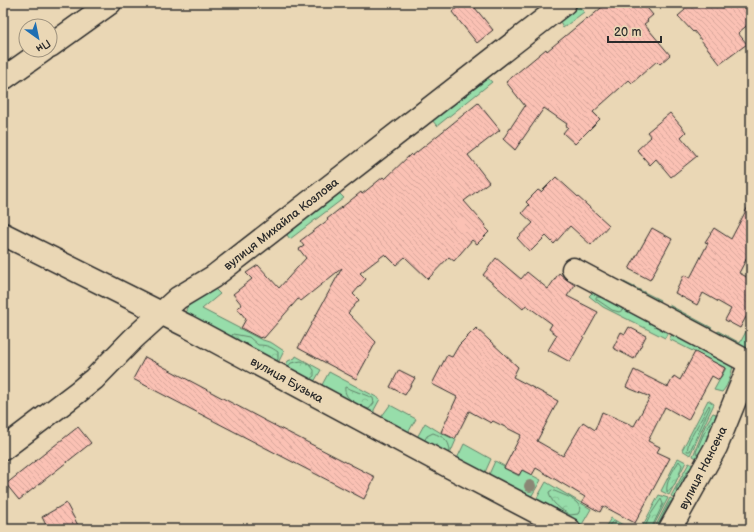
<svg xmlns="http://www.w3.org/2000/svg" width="754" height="532" viewBox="0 0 754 532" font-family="'Balsamiq Sans',sans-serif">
	<defs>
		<pattern id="forest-crowns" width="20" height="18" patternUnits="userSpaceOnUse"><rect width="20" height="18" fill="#97ddaa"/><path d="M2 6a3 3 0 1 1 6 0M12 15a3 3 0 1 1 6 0" fill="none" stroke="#82be92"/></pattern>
		<pattern id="building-back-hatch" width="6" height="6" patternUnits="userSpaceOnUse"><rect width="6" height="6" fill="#fbc1b4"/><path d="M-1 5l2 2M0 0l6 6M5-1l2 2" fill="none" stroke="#d7a69b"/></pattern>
	</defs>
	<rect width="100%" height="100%" fill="#ead7b5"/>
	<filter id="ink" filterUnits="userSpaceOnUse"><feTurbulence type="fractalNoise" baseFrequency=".025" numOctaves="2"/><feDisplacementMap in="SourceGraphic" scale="8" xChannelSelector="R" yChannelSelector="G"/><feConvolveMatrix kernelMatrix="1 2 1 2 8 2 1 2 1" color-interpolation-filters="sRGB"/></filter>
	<g filter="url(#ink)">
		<!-- green -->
		<g fill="#97ddaa" stroke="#61846a">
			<path d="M576,3l8,9 -21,16 -6,-11z"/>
			<path d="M484,75l8,7 -55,44 -5,-6z"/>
			<path d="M336,190l8,8 -54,41 -3,-4v-6z"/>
			<path d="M624,282l36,18 -5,8 -34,-20z"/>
			<path d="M213,287l7,7 -18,15 58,30 12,4 12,8 -9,18 -88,-53 -1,-7 2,-3z"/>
			<path d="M593,292l9,1 67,37 -4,8 -62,-31 -14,-11z"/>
			<path d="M669,305l43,23 -3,5 -42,-23z"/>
			<path d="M751,322v22l-3,5 -31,-14 1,-4 22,12z"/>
			<path d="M673,333l61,28c-2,10 -5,24 -12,31l-8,-2 12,-22 -57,-29z"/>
			<path d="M296,356l25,14 -10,17 -29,-15 6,-11 7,-3z"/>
			<path d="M329,372l51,27 -6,11v2l-6,6 -48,-26 3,-9z"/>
			<path d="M708,400l6,4 -24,51 -8,-5z"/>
			<path d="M390,405l26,14 -11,19 -28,-15z"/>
			<path d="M713,413l3,1 3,8 -17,39 -9,-5 12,-30z"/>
			<path d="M425,423l16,10 15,7 -9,21 -33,-18z"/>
			<path d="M464,444l27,15 -9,20 -28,-14z"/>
			<path d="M678,458l8,4 -17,33 -8,-4z"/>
			<path d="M495,461l9,5v2l15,8 3,-6 19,10 -13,22 -42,-21z"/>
			<path d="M689,463l10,5 -17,34 -11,-6z"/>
			<path d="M546,482l45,27 -11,19 -47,-23z"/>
			<path d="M659,495l9,3 -16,31h-11z"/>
			<path d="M670,498l11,6 -16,25h-11z"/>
			<path d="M611,518l19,11h-26z"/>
		</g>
		<!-- forest -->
		<g fill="url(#forest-crowns)" stroke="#61846a">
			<path d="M596,297c10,0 20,6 27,13l-4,2 -7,-2 -16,-11z"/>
			<path d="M233,334l16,3 9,8c9,0 13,2 20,7v7l-4,5 -44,-25z"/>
			<path d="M301,361l9,4 4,5v6l-7,5 -20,-13 4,-5z"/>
			<path d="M345,387l28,11 1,5 -5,6c-10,-3 -26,-10 -24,-22z"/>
			<path d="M709,405l1,2 -20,44h-3l2,-10z"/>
			<path d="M713,419l1,10 -15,29 -3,-6 7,-17z"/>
			<path d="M433,433c10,4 16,6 17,18l-4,5 -19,-9 -3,-6 3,-5z"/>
			<path d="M679,461l3,4c-2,8 -7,23 -15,27 -2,-10 7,-23 12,-31z"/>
			<path d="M689,469l4,3 -16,23 -1,-6z"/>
			<path d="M552,490l19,8 6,5 4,5 -3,6 -8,1c-8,-5 -20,-12 -21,-23z"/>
			<path d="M661,499l2,5 -12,25h-7l7,-15z"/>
			<path d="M672,501l5,3 -14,25h-7l13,-26z"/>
			<path d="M613,521l12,8h-19z"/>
		</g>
		<!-- building -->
		<g fill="url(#building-back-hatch)" stroke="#2b2b2b">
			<path d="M463,3h8l22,27 -16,13 -25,-31z"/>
			<path d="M607,3h36l10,12 -6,5 1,1 -4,3 26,31 -10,9 -3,-3 -25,22 -3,-3 -36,32 7,7 -25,25 -12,-11 5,-6 -2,-1 1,-2 -23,-16 -29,42 -12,-11 22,-33 -19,-24 40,-33 1,2 40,-33 1,1z"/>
			<path d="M679,3h72v19l-13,11 9,11 -27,20 -26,-33 -1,1 -15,-16 7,-6z"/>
			<path d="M478,103l22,27 -32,25 21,27 -25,19 22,25 -1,2 4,4 -12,12 -5,-4 -18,21 -5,-4 -21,22 -23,-22 -9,8 -11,-11 -25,19 6,6 -13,15 6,6 -11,13 28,29 -20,37 -58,-31 44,-80 -41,33 -3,-2 -34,39 -3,-1 -1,1 -19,-10 5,-9 -9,-11 5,-3 -9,-11 19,-15 -6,-6 12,-8 21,23 27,-30 -7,-9 5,-3 -4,-5 28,-21 -1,-1 34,-27 1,2 21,-17 2,2 26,-25 1,2z"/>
			<path d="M670,113l16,19 -5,5 16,19 -26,21 -15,-18 -6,6 -13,-15 14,-13 -4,-5z"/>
			<path d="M556,177l53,48 -18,20 -21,-19 -16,18 -8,-8 -16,16 -13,-14 16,-15 -11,-10 7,-8 -3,-3 12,-12 3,2z"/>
			<path d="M751,201v49l-12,23 12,6v29l-11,20 -15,-8 6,-11 -28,-16 -6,12 -22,-12 9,-18 6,3 18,-35 -3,-1 9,-14 17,11z"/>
			<path d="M652,228l20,11 -22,41 -21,-11z"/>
			<path d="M496,258l25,21 6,-7 21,17 11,-16 8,7 8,5 -8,11 31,16 -28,50 -22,-12 9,-15 -8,-6 3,-5 -26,-19 -3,4 -40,-34z"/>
			<path d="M629,327l17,9 -12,23 -21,-11 8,-16 4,2z"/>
			<path d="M476,328l42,39 -5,10 45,24 -21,40 26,15 20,-34 12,8 7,-18 32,14 16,-29 -24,-10 8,-17 34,17 6,-11 6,4 15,-28 30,16 -6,12 -7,-4 -24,44 -23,-13 -17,34 12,6 -3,5 13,6 -35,65 -32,-17 -3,6 -18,-10 3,-5 -49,-29 -4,7 -10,-5 -3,5 -15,-7 17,-33 -28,-14 -2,2 -22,-12 -14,28 -14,-7 16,-35 -25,-13 15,-29 5,2 7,-12z"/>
			<path d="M145,357l119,63 111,57 -11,22 -231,-120z"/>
			<path d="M399,370l16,8 -10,17 -15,-8z"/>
			<path d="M78,427l13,16 -72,57 -13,-16z"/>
			<path d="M66,503l14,26h-32l-6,-12z"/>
		</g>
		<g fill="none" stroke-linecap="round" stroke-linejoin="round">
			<defs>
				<g id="minor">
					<path d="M50,46l60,-43"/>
					<path d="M3,79l41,-29"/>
					<path d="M3,234l184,92 263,141 119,62"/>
					<path d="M573,269l177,94"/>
					<path d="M3,449l75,-57 16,-13 40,-41 44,-40 35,-21 352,-274"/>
					<path d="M670,529l46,-82 35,-86"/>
				</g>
			</defs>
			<!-- minor casing -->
			<use href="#minor" stroke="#2b2b2b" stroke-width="25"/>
			<!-- minor -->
			<use href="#minor" stroke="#ead7b5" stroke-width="22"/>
		</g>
		<!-- trees -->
		<circle fill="#8a8774" cx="530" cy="486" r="6"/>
	</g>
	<g text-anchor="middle" stroke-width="3" stroke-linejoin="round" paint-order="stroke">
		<!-- street labels -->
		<g font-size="12" fill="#2b2b2b" stroke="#ead7b5">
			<text transform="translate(281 224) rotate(-38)" y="4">вулиця Михайла Козлова</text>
			<text transform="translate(287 380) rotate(29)" y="4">вулиця Бузька</text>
			<text transform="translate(703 468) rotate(-63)" y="4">вулиця Нансена</text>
		</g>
	</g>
	<!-- margin -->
	<rect width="754" height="532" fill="none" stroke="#ead7b5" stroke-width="16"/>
	<rect x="8" y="8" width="738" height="516" fill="none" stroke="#2b2b2b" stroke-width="1.5" filter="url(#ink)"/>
	<!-- north arrow -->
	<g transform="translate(38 38) rotate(147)"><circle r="19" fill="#ead7b5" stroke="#9e927e"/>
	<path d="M0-3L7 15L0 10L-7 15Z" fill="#1f6fb2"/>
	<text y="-6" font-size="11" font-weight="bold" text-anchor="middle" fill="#2b2b2b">Пн</text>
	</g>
	<!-- scale -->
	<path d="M608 36v6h53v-6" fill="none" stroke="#2b2b2b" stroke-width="2"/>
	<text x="614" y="36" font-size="12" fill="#2b2b2b" stroke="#ead7b5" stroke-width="3" paint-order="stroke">20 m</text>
</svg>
